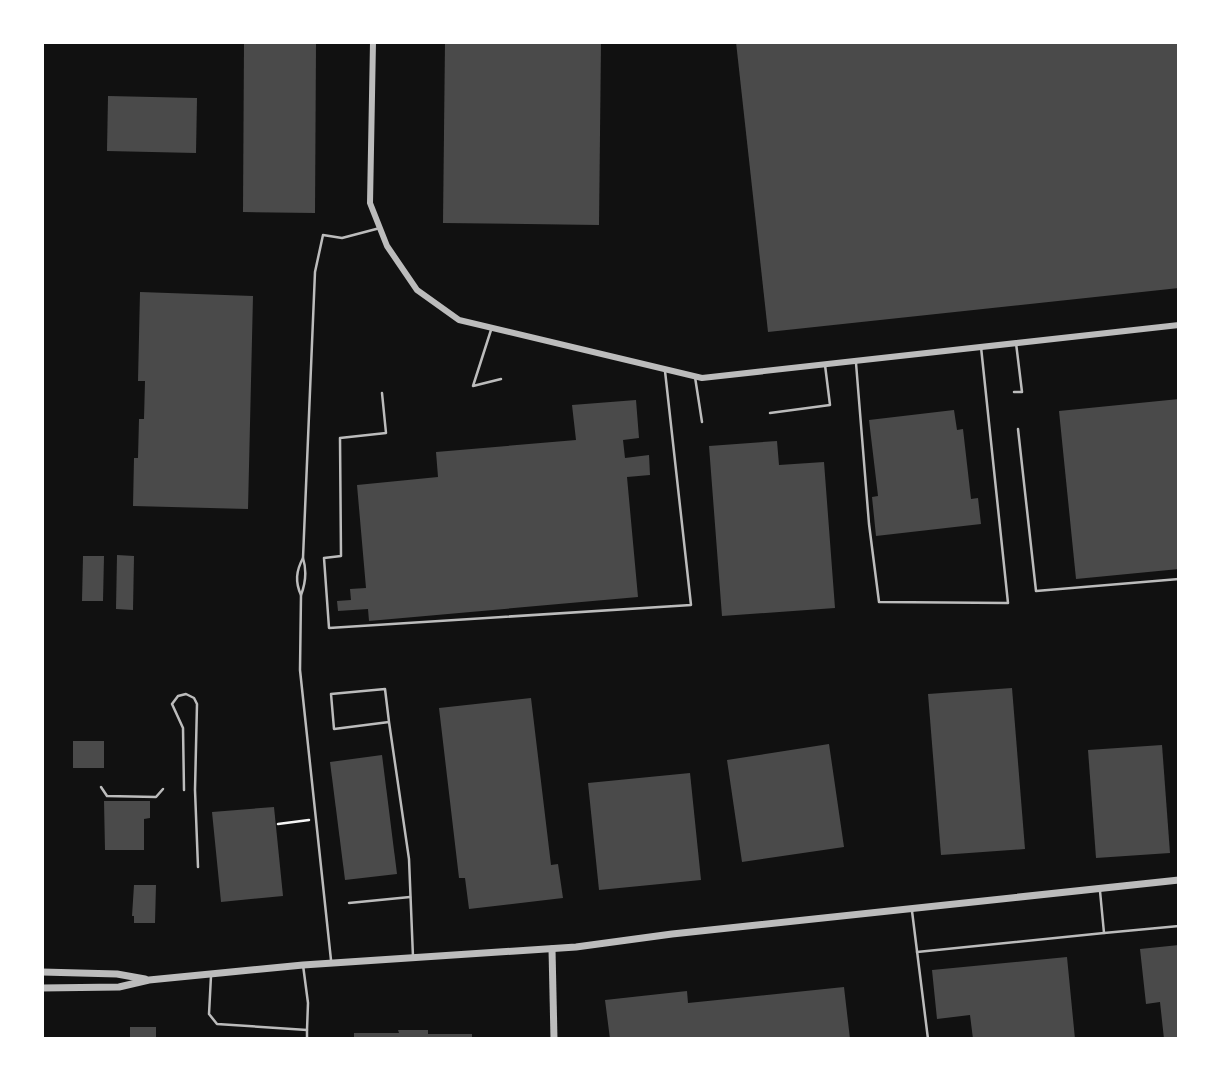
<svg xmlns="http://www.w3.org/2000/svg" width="1221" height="1081" viewBox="0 0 1221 1081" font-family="'PT Sans Narrow',sans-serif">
	<rect width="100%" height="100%" fill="#111"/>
	<!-- building -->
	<g fill="#4a4a4a">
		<path d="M244,42h72l-1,171 -72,-1z"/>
		<path d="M445,42h156l-2,183 -156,-2z"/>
		<path d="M736,42h443v246l-411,44z"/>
		<path d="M108,96l89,2 -1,55 -89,-2z"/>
		<path d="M140,292l113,4 -5,213 -115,-3 1,-48h4l1,-39h5l1,-38h-7z"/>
		<path d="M1179,399v170l-103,10 -17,-168z"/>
		<path d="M636,400l3,38 -16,2 2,18 24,-3 1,20 -23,2 11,120 -269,24 -1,-12 -30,2 -1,-10 14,-1 -1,-11 16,-1 -9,-103 81,-8 -2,-25 140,-12 -4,-35z"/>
		<path d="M954,410l3,20 6,-1 8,70 7,-1 3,26 -105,12 -4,-39 6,-1 -9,-76z"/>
		<path d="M777,441l2,24 45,-3 11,146 -113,8 -13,-170z"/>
		<path d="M117,555l17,1 -1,54 -17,-1z"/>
		<path d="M83,556h21l-1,45h-21z"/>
		<path d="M1012,688l13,161 -84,6 -13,-161z"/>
		<path d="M531,698l20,167 7,-1 5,34 -94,11 -4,-31h-6l-20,-170z"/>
		<rect x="73" y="741" width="31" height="27"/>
		<path d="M829,744l15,103 -102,15 -15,-102z"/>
		<path d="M1162,745l8,108 -74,5 -8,-108z"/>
		<path d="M382,755l15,119 -52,6 -15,-118z"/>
		<path d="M690,773l11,107 -102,10 -11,-107z"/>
		<path d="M104,801h46v17l-6,1v31h-39z"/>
		<path d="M274,807l9,89 -62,6 -9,-90z"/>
		<path d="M134,885h22l-1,38h-21v-7h-2z"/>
		<path d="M1179,945v94h-15l-4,-37 -14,2 -6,-55z"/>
		<path d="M1067,957l8,82h-102l-3,-24 -33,4 -5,-49z"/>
		<path d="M844,987l6,52h-240l-5,-39 82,-9 1,12z"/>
		<rect x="130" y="1027" width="26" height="12"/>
		<path d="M398,1030h30v4h44v5h-118v-6h45z"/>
	</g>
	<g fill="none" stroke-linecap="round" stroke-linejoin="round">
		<!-- path -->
		<path stroke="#f5f5f5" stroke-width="2.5" d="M278,824l31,-4"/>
		<!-- service -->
		<g stroke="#bcbcbc" stroke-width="2.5">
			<path d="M491,330l-18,56 28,-7"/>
			<path d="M856,363l13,161 10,78 129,1 -27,-256"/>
			<path d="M695,377l7,45"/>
			<path d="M1014,392h8l-6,-49"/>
			<path d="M382,393l4,40 -46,5 1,118 -17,2 5,70 362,-23 -26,-234"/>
			<path d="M770,413l60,-8 -5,-40"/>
			<path d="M1018,429l18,162 143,-12"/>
			<path d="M301,595c-6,-13 -5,-24 2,-37"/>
			<path d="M389,722l-4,-33 -54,5 3,35 55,-7 20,137 4,98"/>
			<path d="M101,787l6,9 49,1 7,-8"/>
			<path d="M184,790l-1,-62 -11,-24 6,-8 8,-2 8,4 3,6 -2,86 3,77"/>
			<path d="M1100,891l4,42 75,-7"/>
			<path d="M349,903l61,-6"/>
			<path d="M912,911l16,128"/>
			<path d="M917,952l187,-19"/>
			<path d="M331,960l-31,-290 1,-75c5,-13 6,-24 2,-37l12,-286 8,-37 19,3 38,-10"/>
			<path d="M211,976l-2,38 8,10 90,6 1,-27 -5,-38"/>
			<path d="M307,1030v9"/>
		</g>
		<!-- minor -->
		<path stroke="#bcbcbc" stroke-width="6" d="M373,42l-3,161 17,43 30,44 42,30 243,58 477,-53"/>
		<!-- tertiary -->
		<g stroke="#bcbcbc" stroke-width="7">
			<path d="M552,949l2,90"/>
			<path d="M42,972l75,2 28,5"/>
			<path d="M42,988l77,-1 30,-7 154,-15 273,-18 96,-13 507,-54"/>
		</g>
	</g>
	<!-- border -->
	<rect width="1221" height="1081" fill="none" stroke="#ffffff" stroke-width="88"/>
</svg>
